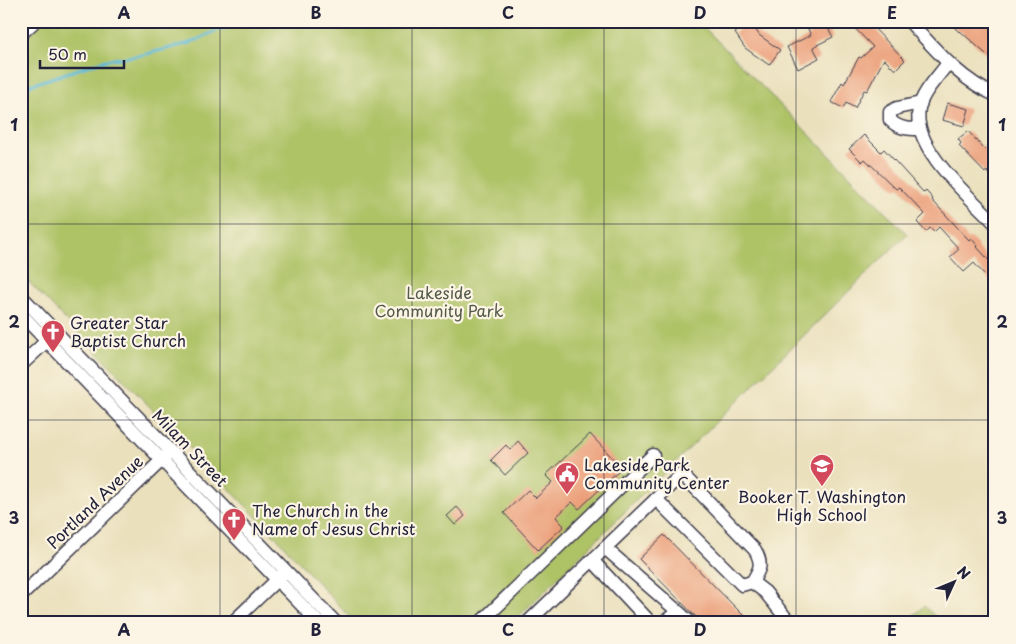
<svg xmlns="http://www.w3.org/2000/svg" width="1016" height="644" viewBox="0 0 1016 644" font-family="'Playpen Sans',sans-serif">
	<rect width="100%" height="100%" fill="#fcf5e5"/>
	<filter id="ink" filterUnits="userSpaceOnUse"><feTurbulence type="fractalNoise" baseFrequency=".02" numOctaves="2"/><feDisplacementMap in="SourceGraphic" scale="10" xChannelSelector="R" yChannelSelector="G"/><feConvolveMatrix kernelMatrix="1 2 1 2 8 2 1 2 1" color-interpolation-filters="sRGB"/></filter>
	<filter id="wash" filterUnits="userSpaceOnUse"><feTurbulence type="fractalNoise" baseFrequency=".0096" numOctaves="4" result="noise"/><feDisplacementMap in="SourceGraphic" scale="20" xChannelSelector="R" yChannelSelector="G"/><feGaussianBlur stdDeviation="1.12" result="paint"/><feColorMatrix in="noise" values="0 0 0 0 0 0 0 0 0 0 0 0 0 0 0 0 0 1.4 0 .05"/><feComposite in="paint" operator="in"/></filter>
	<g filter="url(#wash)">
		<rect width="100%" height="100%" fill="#eae0bc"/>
		<!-- green -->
		<g fill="#aec266" stroke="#687250">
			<path d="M44,21h654l209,213 -395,389h-157l-79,-86 -255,-263v-231z"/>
			<path d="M924,606l18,17h-36z"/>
		</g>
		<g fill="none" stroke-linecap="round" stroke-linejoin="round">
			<!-- stream -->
			<path stroke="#56b8d5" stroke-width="3" d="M21,88l85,-28 36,-5 48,-12 28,-13 32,-9"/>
		</g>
		<g id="blocks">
			<!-- building -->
			<g fill="#eb9e78">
				<path d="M744,21h6l9,14 21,15 -11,15 -24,-17 -10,-15 4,-3 -3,-4z"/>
				<path d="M824,21l9,16 -20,10 6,11 -21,11 -11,-22 24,-12 -3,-6z"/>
				<path d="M848,21h19l38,39 -10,10 -11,-11 -17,32 -3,-1 -9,18 -9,-5 -3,5 -12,-6 11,-20 2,2 15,-27 2,1 12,-11z"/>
				<path d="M948,21h47v41l-35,-31 -1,1z"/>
				<path d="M947,103l22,6 -5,17 -22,-6z"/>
				<path d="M968,131l16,18 3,-3 8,8v26l-8,-9 -2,2 -26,-27 2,-3 -3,-4z"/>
				<path d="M864,135l17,17 3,-3 40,44 2,-2 7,8 -1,1 37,40 2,-2 7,8 -1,1 18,20v19l-21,-23 -10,9 -14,-15 9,-8 -20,-22 -5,5 -4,-4 -4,4 -9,-10 8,-8 -26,-27 -3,2 -31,-30 -3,3 -13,-13z"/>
				<path d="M590,434l32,34 -43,41 -7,-7 -16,15 8,9 -26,24 -34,-37 24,-23 8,8 17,-16 -7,-7z"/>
				<path d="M518,441l10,12 -23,22 -14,-15 15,-15 4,5z"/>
				<path d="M457,507l8,9 -10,9 -8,-9z"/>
				<path d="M664,535l82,83 -4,5h-40l-63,-64z"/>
			</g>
		</g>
	</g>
	<g filter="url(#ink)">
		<use href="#blocks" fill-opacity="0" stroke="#403e4e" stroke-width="1"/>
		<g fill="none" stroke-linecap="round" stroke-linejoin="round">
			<defs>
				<g id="minor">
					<path d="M909,21c26,28 50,58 86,74"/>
					<path d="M948,63c-10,14 -25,28 -29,45 -8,40 50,88 76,115"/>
					<path d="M920,129c-12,0 -21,0 -30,-9v-8l7,-4 24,-5"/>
					<path d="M21,296l315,327"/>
					<path d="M21,314l298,309"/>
					<path d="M21,365l31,-29"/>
					<path d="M656,499l26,-25 73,76c8,14 5,19 -3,32"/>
					<path d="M605,548l77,67"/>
					<path d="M592,560l59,63"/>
					<path d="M21,596l146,-141"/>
					<path d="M232,623l50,-48"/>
					<path d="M480,623l173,-168"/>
					<path d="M527,623l129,-124 86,86 10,-3 13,10 25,31"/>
					<path d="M664,623c8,-10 19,-10 26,0"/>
				</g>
				<path id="major" d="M21,31l11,-10"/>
			</defs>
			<!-- minor casing -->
			<use href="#minor" stroke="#403e4e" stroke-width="15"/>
			<!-- major casing -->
			<use href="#major" stroke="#403e4e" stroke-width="19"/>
			<!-- minor -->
			<use href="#minor" stroke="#fff" stroke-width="12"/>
			<!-- major -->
			<use href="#major" stroke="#fff" stroke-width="16"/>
		</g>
	</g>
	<!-- grid -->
	<path fill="none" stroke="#22223b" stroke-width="1" stroke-opacity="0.55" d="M220,21v602M412,21v602M604,21v602M796,21v602M21,224h974M21,420h974"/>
	<!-- icons -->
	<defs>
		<symbol id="church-pin" viewBox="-11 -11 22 30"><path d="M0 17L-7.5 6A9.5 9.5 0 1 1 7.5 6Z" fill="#d1495b" stroke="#fcf5e5"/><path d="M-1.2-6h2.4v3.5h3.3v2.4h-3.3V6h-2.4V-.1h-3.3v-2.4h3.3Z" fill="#fff"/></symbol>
		<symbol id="school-pin" viewBox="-11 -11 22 30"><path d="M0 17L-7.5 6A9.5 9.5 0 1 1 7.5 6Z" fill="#d1495b" stroke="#fcf5e5"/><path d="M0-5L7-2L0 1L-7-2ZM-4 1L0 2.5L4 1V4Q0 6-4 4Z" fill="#fff"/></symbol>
		<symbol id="civic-pin" viewBox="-11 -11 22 30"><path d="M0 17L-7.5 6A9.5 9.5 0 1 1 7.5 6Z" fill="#d1495b" stroke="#fcf5e5"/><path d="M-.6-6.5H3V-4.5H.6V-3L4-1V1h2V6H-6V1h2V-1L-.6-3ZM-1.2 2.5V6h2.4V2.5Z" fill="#fff"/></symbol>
	</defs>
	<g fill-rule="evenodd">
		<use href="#church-pin" x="39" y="318" width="28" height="38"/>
		<use href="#school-pin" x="808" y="452" width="28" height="38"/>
		<use href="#civic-pin" x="553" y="460" width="28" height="38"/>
		<use href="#church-pin" x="220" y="506" width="28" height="38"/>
	</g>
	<g text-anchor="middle" stroke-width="4.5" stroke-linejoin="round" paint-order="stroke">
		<!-- park labels -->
		<g font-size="16" fill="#535a4a" stroke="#fcf5e5">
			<text x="439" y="299">Lakeside<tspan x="439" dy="18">Community Park</tspan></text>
		</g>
		<!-- poi labels -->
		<g font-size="16" fill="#22223b" stroke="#fcf5e5" text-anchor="start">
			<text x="70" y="329">Greater Star<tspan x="70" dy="18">Baptist Church</tspan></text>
			<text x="584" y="471">Lakeside Park<tspan x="584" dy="18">Community Center</tspan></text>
			<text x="822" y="503" text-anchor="middle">Booker T. Washington<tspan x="822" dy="18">High School</tspan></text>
			<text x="252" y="517">The Church in the<tspan x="252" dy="18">Name of Jesus Christ</tspan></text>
		</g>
		<!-- street labels -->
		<g font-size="16" fill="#22223b" stroke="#fcf5e5">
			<text transform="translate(190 448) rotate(46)" y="6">Milam Street</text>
			<text transform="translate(95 502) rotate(-44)" y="6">Portland Avenue</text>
		</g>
	</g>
	<!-- margin -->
	<rect width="1016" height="644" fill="none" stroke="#fcf5e5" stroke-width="55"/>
	<!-- north arrow -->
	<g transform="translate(954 582) rotate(46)" stroke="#fcf5e5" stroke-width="4" paint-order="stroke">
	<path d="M0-4L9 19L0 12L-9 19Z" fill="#22223b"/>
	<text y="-8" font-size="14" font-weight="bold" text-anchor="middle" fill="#22223b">N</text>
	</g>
	<!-- scale -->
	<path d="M40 60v8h84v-8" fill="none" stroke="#22223b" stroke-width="2.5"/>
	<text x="48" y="60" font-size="15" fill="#22223b" stroke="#fcf5e5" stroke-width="4" paint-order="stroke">50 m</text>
	<rect x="28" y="28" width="960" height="588" fill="none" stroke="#22223b" stroke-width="2"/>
	<g font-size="16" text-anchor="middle" font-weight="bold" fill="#22223b">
		<text x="124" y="19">A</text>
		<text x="316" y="19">B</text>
		<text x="508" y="19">C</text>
		<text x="700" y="19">D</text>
		<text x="892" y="19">E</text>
		<text x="14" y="131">1</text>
		<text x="1002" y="131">1</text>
		<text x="14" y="328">2</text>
		<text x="1002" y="328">2</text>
		<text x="14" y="524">3</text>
		<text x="1002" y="524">3</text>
		<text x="124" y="636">A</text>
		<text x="316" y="636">B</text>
		<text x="508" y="636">C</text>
		<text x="700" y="636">D</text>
		<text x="892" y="636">E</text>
	</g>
</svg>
